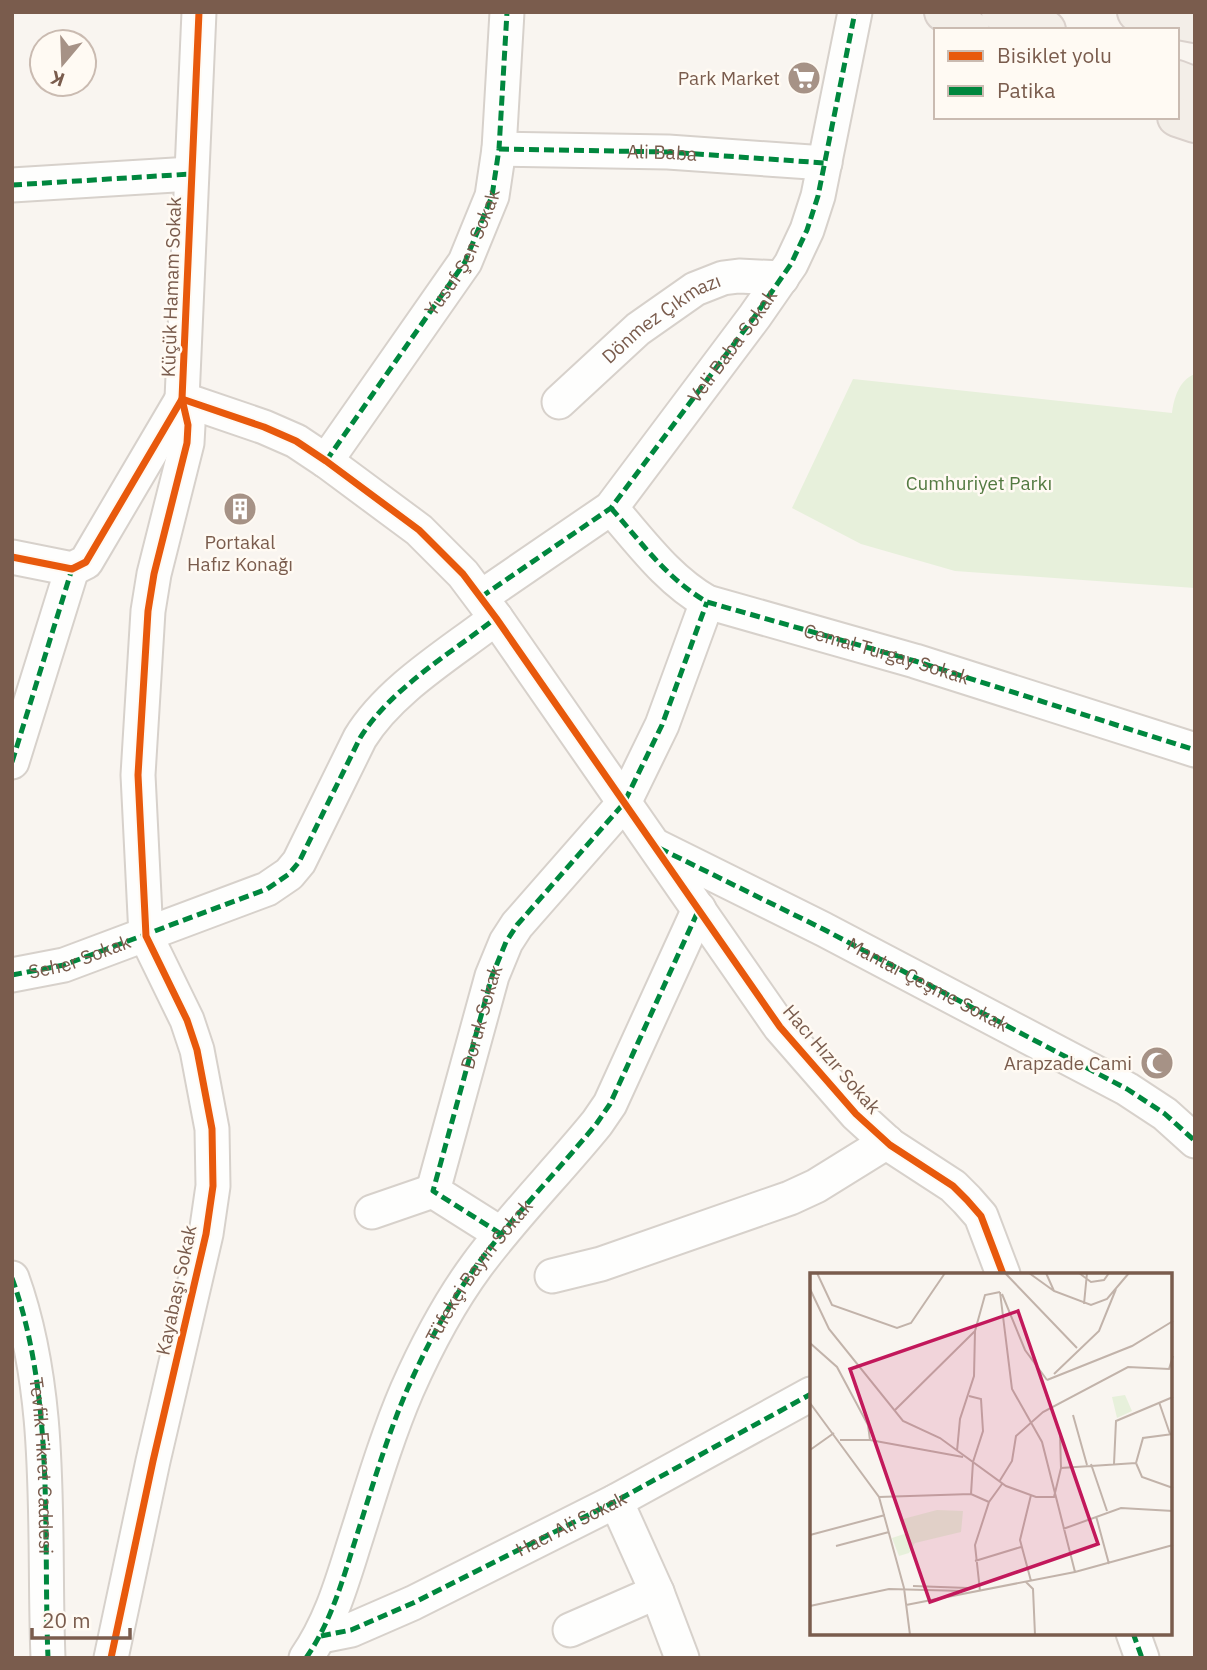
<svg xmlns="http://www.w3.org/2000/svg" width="1207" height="1670" viewBox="0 0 1207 1670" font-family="'IBM Plex Sans',sans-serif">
	<rect width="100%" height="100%" fill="#f9f5f0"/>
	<!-- green -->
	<path fill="#e7f0db" d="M1195,374v214l-240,-17 -94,-27 -69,-36 61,-129 319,34c2,-15 7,-33 23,-39z"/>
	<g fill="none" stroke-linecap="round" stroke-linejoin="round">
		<defs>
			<g id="minor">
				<path id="s1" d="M499,149l169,3 157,11"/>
				<path d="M12,185l179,-11"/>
				<path id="s2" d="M559,402l79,-73 57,-40 28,-11 16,-2 43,2"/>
				<path d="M326,461l139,-199 27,-66 7,-47 8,-137"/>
				<path d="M611,508c30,34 56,71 96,94l208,59 280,89"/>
				<path d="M12,557l60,12 14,-7 96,-163 82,28 32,14 30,20 93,69 44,44 33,44 284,409 76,87 34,31 63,41 14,14 14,16 22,58"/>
				<path d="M481,597l130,-89 144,-192 36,-52 16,-34 11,-34 37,-184"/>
				<path d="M12,762l60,-193"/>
				<path id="s3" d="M658,847l165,82 304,160 38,25 30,27"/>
				<path id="s4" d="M12,975l52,-10 203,-76 22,-15 10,-12 61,-124c30,-49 91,-85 136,-120"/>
				<path d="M372,1212l61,-21"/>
				<path d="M501,1234l-68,-43 59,-215 14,-34 11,-17 107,-122 38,-78 45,-123"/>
				<path d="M552,1276l49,-12 189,-66 26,-12 71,-44"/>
				<path d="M12,1278c43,119 31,255 36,380"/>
				<path d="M616,1501l41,91 25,66"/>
				<path d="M570,1630l87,-38"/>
				<path d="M1133,1633l9,25"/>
				<path d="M321,1636l30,-6 62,-27 203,-102 195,-107"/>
				<path d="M111,1658l42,-197 53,-227 7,-48 -1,-57 -15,-79 -10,-30 -41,-84 -8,-161 10,-164 6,-37 33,-131 1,-18 -6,-26 17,-387"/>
				<path id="s5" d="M306,1658c25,-36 36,-76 49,-117 16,-50 31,-102 52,-151 19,-43 42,-87 70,-125 37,-50 81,-94 120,-142l13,-19 89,-195"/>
			</g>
			<g id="major">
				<path d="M944,12l26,18"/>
				<path d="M1001,12l45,18"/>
				<path d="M1137,12l58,11"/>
				<path d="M1177,80l18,7"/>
				<path d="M1177,117l18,6"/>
			</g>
		</defs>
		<!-- minor casing -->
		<use href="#minor" stroke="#d7d1cb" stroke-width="37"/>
		<!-- major casing -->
		<use href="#major" stroke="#dad1cc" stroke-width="42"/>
		<!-- minor -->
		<use href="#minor" stroke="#fefefd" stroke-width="33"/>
		<!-- major -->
		<use href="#major" stroke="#f3eee8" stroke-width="38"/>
		<!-- quiet -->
		<g stroke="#00873e" stroke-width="5" stroke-dasharray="10 5" stroke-linecap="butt">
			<path d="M499,149l169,3 157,11"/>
			<path d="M12,185l179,-11"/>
			<path id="s6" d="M326,461l139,-199 27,-66 7,-47 8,-137"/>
			<path id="s7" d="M611,508c30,34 56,71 96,94l208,59 280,89"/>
			<path id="s8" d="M481,597l130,-89 144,-192 36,-52 16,-34 11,-34 37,-184"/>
			<path d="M12,762l60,-193"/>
			<path d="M659,848l164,81 304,160 38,25 30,27"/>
			<path d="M12,975l52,-10 203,-76 22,-15 10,-12 61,-124c30,-49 91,-85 136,-120"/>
			<path id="s9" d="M501,1234l-68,-43 59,-215 14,-34 11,-17 107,-122 38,-78 45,-123"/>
			<path id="s10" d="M12,1278c43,119 31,255 36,380"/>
			<path d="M1133,1633l9,25"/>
			<path id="s11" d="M321,1636l30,-6 62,-27 203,-102 195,-107"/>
			<path d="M306,1658c25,-36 36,-76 49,-117 16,-50 31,-102 52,-151 19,-43 42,-87 70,-125 37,-50 81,-94 120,-142l13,-19 89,-195"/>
		</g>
		<defs>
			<g id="cycleway">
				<path d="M12,557l60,12 14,-7 96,-163 82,28 32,14 30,20 93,69 44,44 33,44 284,409 76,87 34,31 63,41 14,14 14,16 22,58"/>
				<path d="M111,1658l42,-197 53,-227 7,-48 -1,-57 -15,-79 -10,-30 -41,-84 -8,-161 10,-164 6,-37 33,-131 1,-18 -6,-26 17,-387"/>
			</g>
		</defs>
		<!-- cycleway casing -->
		<use href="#cycleway" stroke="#fffaf3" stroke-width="11"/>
		<!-- cycleway -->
		<use href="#cycleway" stroke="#e8590c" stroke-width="7"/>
	</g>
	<!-- icons -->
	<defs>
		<symbol id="supermarket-disc" viewBox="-11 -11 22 22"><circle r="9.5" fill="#a69286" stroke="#fffaf3"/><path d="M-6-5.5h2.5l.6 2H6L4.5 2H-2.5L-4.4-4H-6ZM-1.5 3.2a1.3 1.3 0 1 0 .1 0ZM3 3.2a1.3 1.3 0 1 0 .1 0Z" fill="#fff"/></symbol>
		<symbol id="building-disc" viewBox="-11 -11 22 22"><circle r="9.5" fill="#a69286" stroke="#fffaf3"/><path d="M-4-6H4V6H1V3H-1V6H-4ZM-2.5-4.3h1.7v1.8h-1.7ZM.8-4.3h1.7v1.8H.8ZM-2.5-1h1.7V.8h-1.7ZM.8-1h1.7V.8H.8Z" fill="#fff"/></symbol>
		<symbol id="mosque-disc" viewBox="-11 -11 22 22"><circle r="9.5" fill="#a69286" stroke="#fffaf3"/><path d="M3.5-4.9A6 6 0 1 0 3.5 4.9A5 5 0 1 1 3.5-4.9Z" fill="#fff"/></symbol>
	</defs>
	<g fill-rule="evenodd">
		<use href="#supermarket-disc" x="785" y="59" width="38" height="38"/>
		<use href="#building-disc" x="221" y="490" width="38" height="38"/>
		<use href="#mosque-disc" x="1138" y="1044" width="38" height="38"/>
	</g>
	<g text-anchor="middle" stroke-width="5" stroke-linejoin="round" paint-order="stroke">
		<!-- poi labels -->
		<g font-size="19" fill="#7a5c4d" stroke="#fffaf3" text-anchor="end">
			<text x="780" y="85">Park Market</text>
			<text x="240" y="549" text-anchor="middle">Portakal<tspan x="240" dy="22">Hafız Konağı</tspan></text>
			<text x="1132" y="1070">Arapzade Cami</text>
		</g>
		<!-- street labels -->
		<g font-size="19" fill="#7a5c4d" stroke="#fffaf3">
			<text dy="7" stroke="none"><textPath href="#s1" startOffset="163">Ali Baba</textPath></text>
			<text dy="7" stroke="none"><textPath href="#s6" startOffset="250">Yusuf Şen Sokak</textPath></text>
			<text transform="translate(171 287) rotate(-88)" y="7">Küçük Hamam Sokak</text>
			<text dy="7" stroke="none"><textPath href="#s2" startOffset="133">Dönmez Çıkmazı</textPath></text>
			<text dy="7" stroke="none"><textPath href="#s8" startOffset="360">Veli Baba Sokak</textPath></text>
			<text dy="7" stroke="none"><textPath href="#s7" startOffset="322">Cemal Turgay Sokak</textPath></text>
			<text dy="7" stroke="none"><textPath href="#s4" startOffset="70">Seher Sokak</textPath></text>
			<text dy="7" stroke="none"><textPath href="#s3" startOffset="303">Mantar Çeşme Sokak</textPath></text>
			<text dy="7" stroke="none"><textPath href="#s9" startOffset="261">Doruk Sokak</textPath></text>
			<text transform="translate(832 1059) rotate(49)" y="7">Hacı Hızır Sokak</text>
			<text dy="7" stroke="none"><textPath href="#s5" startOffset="427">Tüfekçi Bayırı Sokak</textPath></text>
			<text transform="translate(176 1290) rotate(-78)" y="7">Kayabaşı Sokak</text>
			<text dy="7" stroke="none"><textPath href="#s10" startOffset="191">Tevfik Fikret Caddesi</textPath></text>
			<text dy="7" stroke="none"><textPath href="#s11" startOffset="275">Hacı Ali Sokak</textPath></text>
		</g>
		<!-- park labels -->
		<g font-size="19" fill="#537a41" stroke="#fffaf3">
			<text x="979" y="490">Cumhuriyet Parkı</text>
		</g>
	</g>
	<!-- overview -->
	<g transform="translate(810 1273)">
		<rect width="362" height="362" fill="#f9f5f0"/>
		<path d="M315,122l7,16 -15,7 -5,-21zM127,237l26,1 -2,21 -46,11 -6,10 -10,3 -7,-18 15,-5 -4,-14z" fill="#e7f0db"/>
		<path fill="none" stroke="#c2b3aa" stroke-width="2" d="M7,0l15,32 65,23 14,-5 34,-50M195,0l72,75M219,0l25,18M236,0l8,18 37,14 16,-6 22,-26M269,0l12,9 13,-2 5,-7M0,16l19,40 74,92 37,17 66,48 30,11h18l7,-29 -1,-34M190,19l12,97 30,53 33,130M192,21l23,56 22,30M274,31l3,-31M0,70l27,24 31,58 2,15M244,101l45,-43 17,-42M237,107l85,-34 41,-25M159,123l12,3 2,32 -10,31 -2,32M349,129l11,32M0,130l69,94 25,91M84,138l81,-80M263,142l14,50M30,167h30l93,17M0,177l24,-17M147,178l3,-32 14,-43 1,-45 10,-36 15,-3M326,190l7,-25 30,-4M326,190l6,14 31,11M281,191l16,47M304,191l2,-43 57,-24M251,195l75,-5M189,209l13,-21 4,-25 27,-24 85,-45 41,2 4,-13M221,222l-11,45 11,41M69,224l92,-3 18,8M286,243l13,48M253,256l58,-21 52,3M0,262l75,-20M26,273l53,-14M165,288l46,-14M216,309l7,7 2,46M103,313l55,2M94,315l6,47M170,318l-5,-46 14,-43 13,-18M96,332l169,-33 98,-27M0,333l79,-17 75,2"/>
		<path fill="#c2185b" fill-opacity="0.15" stroke="#c2185b" stroke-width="3.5" d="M208,38l80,233 -168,58 -80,-233z"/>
		<rect width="362" height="362" fill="none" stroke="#7a5c4d" stroke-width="3.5"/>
	</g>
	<!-- border -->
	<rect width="1207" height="1670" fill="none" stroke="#7a5c4d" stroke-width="28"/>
	<!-- legend -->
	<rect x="934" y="28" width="245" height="91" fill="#fffaf3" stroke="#cabbb1" stroke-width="2"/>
	<rect x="948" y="51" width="35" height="10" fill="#e8590c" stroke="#cabbb1" stroke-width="2"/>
	<text x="997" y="63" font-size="21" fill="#7a5c4d">Bisiklet yolu</text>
	<rect x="948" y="86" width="35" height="10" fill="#00873e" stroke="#cabbb1" stroke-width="2"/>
	<text x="997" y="98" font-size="21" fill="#7a5c4d">Patika</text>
	<!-- north arrow -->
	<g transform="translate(63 63) rotate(199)"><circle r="33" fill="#fffaf3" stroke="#cabbb1" stroke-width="2"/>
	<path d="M0-5L12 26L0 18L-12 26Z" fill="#a69286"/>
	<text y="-10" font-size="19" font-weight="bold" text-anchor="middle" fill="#7a5c4d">K</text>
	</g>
	<!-- scale -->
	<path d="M32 1628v10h98v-10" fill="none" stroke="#7a5c4d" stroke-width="3.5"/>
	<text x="42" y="1628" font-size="21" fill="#7a5c4d" stroke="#fffaf3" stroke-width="5" paint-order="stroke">20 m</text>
</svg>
